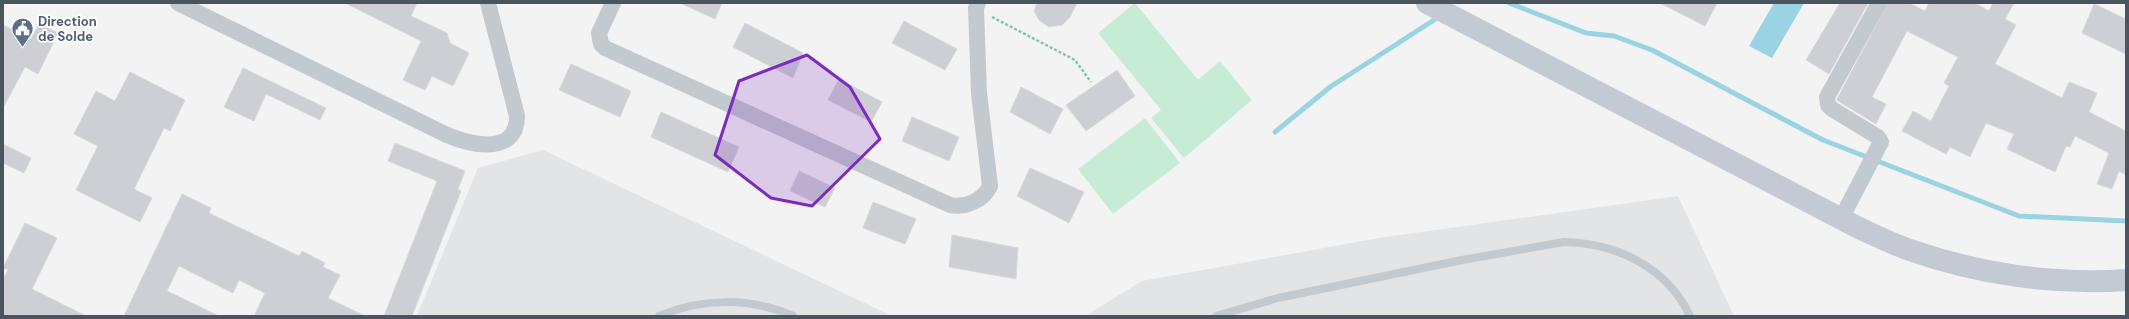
<svg xmlns="http://www.w3.org/2000/svg" width="2129" height="319" viewBox="0 0 2129 319" font-family="'DM Sans',sans-serif">
	<rect width="100%" height="100%" fill="#f4f3f3"/>
	<!-- airport -->
	<g fill="#e2e4e6">
		<path d="M543,150l349,166h-475l61,-148z"/>
		<path d="M1678,196l56,120h-649l57,-35 237,-43z"/>
	</g>
	<!-- green -->
	<g fill="#c7ecd6">
		<path d="M1135,3l63,77 22,-19 32,39 -68,58 -33,-40 10,-8 -63,-77z"/>
		<path d="M1145,118l35,45 -67,51 -35,-45z"/>
	</g>
	<!-- water -->
	<path fill="#99d3e4" d="M1774,3h30l-32,55 -23,-12z"/>
	<g fill="none" stroke-linecap="round" stroke-linejoin="round">
		<!-- stream -->
		<g stroke="#99d3e4" stroke-width="5">
			<path d="M1509,3l77,30 28,3 38,14 171,90 196,76 107,5"/>
			<path d="M1275,132l55,-45 104,-67"/>
		</g>
	</g>
	<!-- building -->
	<g fill="#cdcfd4" stroke="#d7d9dd">
		<path d="M345,3h72l-6,13 36,17 3,10 19,10 -16,33 -21,-10 -7,14 -22,-10 18,-39z"/>
		<path d="M680,3h42l-7,16z"/>
		<path d="M1037,3h40l-7,14 -8,8 -13,2 -10,-7 -5,-9z"/>
		<path d="M1660,3h57l-12,23z"/>
		<path d="M1840,3h28l-39,71 -23,-14z"/>
		<path d="M1888,3h21l16,8 4,-8h46l14,8 4,-8h21l-9,16 11,6 -21,39 67,34 7,-16 28,11 -8,19 37,19v44l-7,-4 -7,18 -15,-5 12,-31 -34,-17 -5,11 -4,-1 -11,26 -48,-23 7,-15 -28,-11 -16,34 -20,-10 -4,7 -44,-23 11,-20 18,10 18,-35 -5,-3 14,-26 -51,-26 -35,66 14,7 -10,20 -38,-23 -1,-2z"/>
		<path d="M2094,4l32,15v35l-44,-21z"/>
		<path d="M904,21l53,28 -12,21 -53,-27z"/>
		<path d="M745,23l58,30 -10,25 -60,-31z"/>
		<path d="M39,24l19,9 -20,41 -13,-7 -22,41v-83l28,14z"/>
		<path d="M571,64l60,27 -11,26 -61,-27z"/>
		<path d="M243,68l83,40 -6,12 -54,-26 -12,27 -30,-14z"/>
		<path d="M1117,70l18,26 -49,35 -20,-26z"/>
		<path d="M130,72l55,28 -15,31 -6,-3 -30,61 18,9 -12,24 -64,-32 22,-44 -24,-12 22,-43 19,10z"/>
		<path d="M839,79l43,23 -11,20 -43,-22z"/>
		<path d="M1021,87l42,22 -13,25 -40,-22z"/>
		<path d="M661,112l78,35 -11,25 -77,-35z"/>
		<path d="M912,117l47,20 -10,24 -47,-20z"/>
		<path d="M395,143l70,28 -7,18 3,2 -49,125h-28l53,-135 -49,-20z"/>
		<path d="M3,144l28,14 -7,15 -21,-10z"/>
		<path d="M1030,168l54,24 -15,31 -52,-27z"/>
		<path d="M799,171l36,17 -10,19 -35,-16z"/>
		<path d="M182,194l29,14 -2,5 90,43 3,-5 23,12 -2,4 17,8 -12,23 37,18h-111l11,-23 -26,-13 -6,13 -54,-27 -12,25 52,25h-95z"/>
		<path d="M873,202l43,17 -11,25 -42,-16z"/>
		<path d="M25,223l32,15 -25,51 54,27h-83v-36l5,-10 -5,-2z"/>
		<path d="M952,235l66,13 -2,31 -67,-12z"/>
	</g>
	<g fill="none" stroke-linecap="round" stroke-linejoin="round">
		<!-- path -->
		<path stroke="#82c7a7" stroke-width="2.5" stroke-dasharray="3 2" stroke-linecap="butt" d="M992,17l83,43 16,22"/>
		<!-- lane -->
		<g stroke="#c2c9cf" stroke-width="8">
			<path d="M659,316c42,-18 91,-19 134,0"/>
			<path d="M1216,316l62,-18 184,-38 102,-18c52,1 103,25 126,74"/>
		</g>
		<!-- street -->
		<g stroke="#c2c9cf" stroke-width="16">
			<path d="M178,3l269,132c24,10 70,21 70,-19l-29,-113"/>
			<path d="M613,3l-14,30 2,11 4,4 345,157c15,3 33,-4 40,-19l-11,-93 -3,-85 2,-5"/>
			<path d="M1841,219l40,-77 -3,-5 -46,-28 -4,-4 -1,-8 52,-94"/>
		</g>
		<!-- secondary -->
		<path stroke="#c3cad3" stroke-width="22" d="M1427,3l430,224c17,8 35,17 53,23 68,24 144,35 216,30"/>
	</g>
	<!-- marked area -->
	<path fill="#7b2cbf" fill-opacity="0.2" stroke="#7b2cbf" stroke-width="3" stroke-linejoin="round" d="M807,55l43,32 30,52 -68,67 -41,-8 -56,-43 24,-74z"/>
	<!-- icons -->
	<defs>
		<symbol id="civic-pin" viewBox="-11 -11 22 30"><path d="M0 17L-7.5 6A9.5 9.5 0 1 1 7.5 6Z" fill="#5c6f8a" stroke="#fff"/><path d="M-.6-6.5H3V-4.5H.6V-3L4-1V1h2V6H-6V1h2V-1L-.6-3ZM-1.2 2.5V6h2.4V2.5Z" fill="#fff"/></symbol>
	</defs>
	<g fill-rule="evenodd">
		<use href="#civic-pin" x="10" y="16" width="25" height="34"/>
	</g>
	<g text-anchor="middle" stroke-width="3.5" stroke-linejoin="round" paint-order="stroke">
		<!-- service labels -->
		<g font-size="13" font-weight="bold" fill="#4e5e75" stroke="#fff" text-anchor="start">
			<text x="38" y="26">Direction<tspan x="38" dy="15">de Solde</tspan></text>
		</g>
	</g>
	<!-- border -->
	<rect width="2129" height="319" fill="none" stroke="#4c555e" stroke-width="8"/>
</svg>
